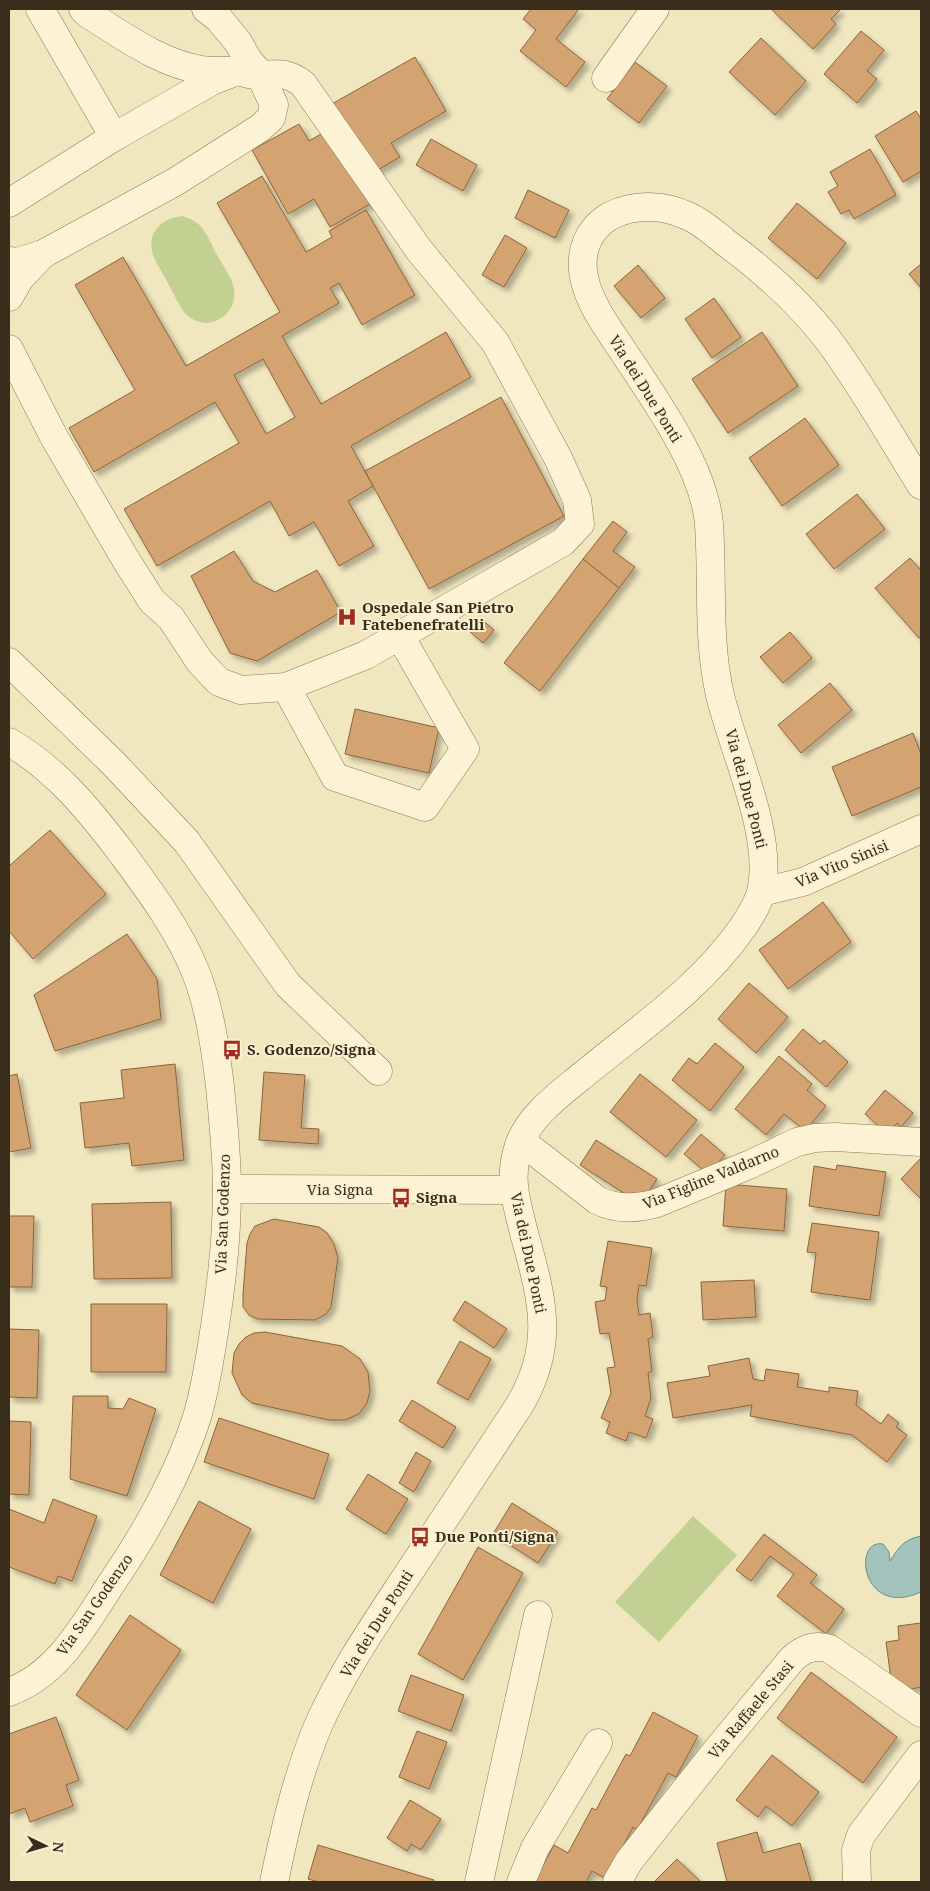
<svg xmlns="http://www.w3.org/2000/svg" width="930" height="1891" viewBox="0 0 930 1891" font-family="'Noto Serif',serif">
	<defs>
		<filter id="shadow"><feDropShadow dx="4.5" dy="4.5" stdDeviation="2.5" flood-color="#0004"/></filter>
	</defs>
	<rect width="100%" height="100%" fill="#f1e7bf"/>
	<!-- green -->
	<g fill="#c2d092">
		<path d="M183,216c7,3 14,5 19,12 6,7 10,18 15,27 5,9 13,20 16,30 6,19 -7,36 -26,38 -8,0 -17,-4 -23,-11 -6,-8 -10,-18 -15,-27 -5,-10 -12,-20 -16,-30 -7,-23 9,-37 30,-39z"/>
		<path d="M693,1516l44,39 -78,87 -44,-40z"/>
	</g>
	<!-- water -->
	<path fill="#a2c3bc" stroke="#69918b" d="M921,1536v56c-60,27 -69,-54 -38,-48l6,8 1,9c10,-15 13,-21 31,-25z"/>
	<!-- building -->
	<g fill="#d3a471" stroke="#8c633a" fill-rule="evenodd" filter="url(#shadow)">
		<path d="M531,9h48l-23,30 29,23 -19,25 -46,-36 16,-21 -13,-11z"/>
		<path d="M771,9h70l-10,10 5,5 -23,25z"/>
		<path d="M861,31l23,19 -17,21 10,8 -20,24 -33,-29z"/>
		<path d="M761,38l45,43 -31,34 -46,-43z"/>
		<path d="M415,57l31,54 -55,32 9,14 -24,14 13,22 -59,34 -16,-28 -26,15 -36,-64 47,-26 10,17 31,-18 -10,-18z"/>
		<path d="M635,62l32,24 -28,37 -32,-24z"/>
		<path d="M916,111l5,8v52l-18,11 -28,-46z"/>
		<path d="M431,139l46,26 -14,26 -47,-26z"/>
		<path d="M870,149l26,46 -42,24 -5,-9 -8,4 -13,-22 10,-6 -8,-14z"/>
		<path d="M262,176l44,76 26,-15 -3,-6 37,-21 49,85 -53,30 -23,-42 -9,5 9,15 -57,33 39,68 125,-72 25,45 -120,69 22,40 -25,15 26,45 -35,20 -25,-44 -25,14 -19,-35 -113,65 -33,-57 115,-66 -24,-41 -121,70 -25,-44 66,-38 -60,-105 48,-28 63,109 94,-54 -63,-109zM263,359l32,58 -29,17 -32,-59z"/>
		<path d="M528,190l41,20 -14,28 -40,-20z"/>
		<path d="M797,203l49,40 -29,36 -49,-41z"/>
		<path d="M505,235l22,13 -23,39 -22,-12z"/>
		<path d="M921,264v24l-12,-14z"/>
		<path d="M638,265l27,33 -24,20 -27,-32z"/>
		<path d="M714,298l27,39 -29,21 -27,-39z"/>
		<path d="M762,332l36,54 -70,47 -36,-54z"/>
		<path d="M501,397l63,119 -135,73 -64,-118z"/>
		<path d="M805,418l34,47 -57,41 -33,-48z"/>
		<path d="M857,494l28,35 -51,40 -28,-35z"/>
		<path d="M613,521l14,11 -14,19 22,16 -16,21 -36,-29z"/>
		<path d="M234,551l19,30 22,11 42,-22 24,42 -84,49 -27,-8 -39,-77z"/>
		<path d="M910,558l11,12v66l-2,2 -44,-50z"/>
		<path d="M583,559l36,29 -79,103 -36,-28z"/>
		<path d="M480,618l14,12 -11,13 -14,-12z"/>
		<path d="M790,632l22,26 -29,25 -23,-26z"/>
		<path d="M830,683l22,27 -51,43 -23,-28z"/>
		<path d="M355,709l84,19 -10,45 -84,-19z"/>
		<path d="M913,733l8,21v33l-69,29 -20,-49z"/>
		<path d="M50,830l56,64 -73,65 -24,-28v-65z"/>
		<path d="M823,902l28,40 -63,47 -29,-39z"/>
		<path d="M127,934l30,45 4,40 -106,32 -21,-56z"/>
		<path d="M749,983l39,34 -32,36 -38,-34z"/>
		<path d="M803,1029l17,15 4,-4 24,22 -22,25 -41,-37z"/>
		<path d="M715,1043l29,24 -34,44 -38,-31 17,-22 8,6z"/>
		<path d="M779,1056l33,28 -5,6 19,16 -21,25 -21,-17 -18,21 -31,-26z"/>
		<path d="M175,1064l9,96 -52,6 -3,-23 -44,5 -5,-45 44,-5 -3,-28z"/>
		<path d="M264,1072l41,3 -4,53 18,1 -1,15 -59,-4z"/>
		<path d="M17,1074l14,74 -22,4v-76z"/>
		<path d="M640,1074l57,46 -31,37 -56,-45z"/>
		<path d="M885,1090l28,23 -12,14 -4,-4 -10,11 -22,-20z"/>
		<path d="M701,1134l24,21 -17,19 -24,-20z"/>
		<path d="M596,1140l61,39 -16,25 -61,-39z"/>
		<path d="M921,1158v41l-20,-20z"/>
		<path d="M837,1165l49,7 -7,44 -70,-10 5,-40 22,4z"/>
		<path d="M726,1184l61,5 -3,42 -61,-5z"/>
		<path d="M171,1202l1,76 -78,1 -2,-75z"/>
		<path d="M9,1216h25l-2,71h-23z"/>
		<path d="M274,1219l45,8 8,6 7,11 4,14 -7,49 -5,7 -11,6 -58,-1 -8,-4 -6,-8v-13l4,-51 3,-9 5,-8z"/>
		<path d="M812,1223l67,9 -9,68 -59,-8 5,-39 -9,-1z"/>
		<path d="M608,1241l44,7 -6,38 -7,-1 -2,15 2,15 11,-2 3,24 -5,2 4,32 -4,2 3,25 -6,18 8,3 -7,19 -17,-6 -3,9 -20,-8 4,-11 -9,-4 10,-25 -4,-25 8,-1 -6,-34 -9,1 -5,-32 10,-2 2,-13 -7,-1z"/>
		<path d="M754,1280l2,37 -53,3 -2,-38z"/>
		<path d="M465,1301l42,28 -13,19 -41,-28z"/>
		<path d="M91,1304h76l-1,68h-75z"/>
		<path d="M9,1329l30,1 -2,68 -28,-1z"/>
		<path d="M265,1332l77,14 18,13 8,13 2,19 -3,12 -8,11 -14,6h-16l-77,-17 -10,-8 -10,-22 2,-20 5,-9 7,-7 8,-4z"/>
		<path d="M460,1341l31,18 -23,41 -31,-17z"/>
		<path d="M749,1358l4,21 11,2 2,-12 33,5 -2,13 32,5v-5l29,4 -2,14 25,19 7,-10 11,9 -3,4 11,8 -20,27 -35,-27 -102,-19 2,-11 -79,13 -6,-35 43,-7 -2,-10z"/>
		<path d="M73,1396h35v12l15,1 6,-11 27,11 -29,87 -57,-17z"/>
		<path d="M412,1400l44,27 -13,21 -44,-27z"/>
		<path d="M219,1418l110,36 -15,45 -110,-37z"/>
		<path d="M9,1421l22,1 -2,73 -20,-1z"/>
		<path d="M416,1452l15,9 -17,31 -15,-9z"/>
		<path d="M368,1474l40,25 -22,35 -40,-25z"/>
		<path d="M53,1499l44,17 -25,65 -14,-5 -3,8 -46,-17v-58l35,14z"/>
		<path d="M199,1501l52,28 -38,74 -53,-28z"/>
		<path d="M512,1503l46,29 -20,31 -45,-29z"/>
		<path d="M764,1534l53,41 -7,8 34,26 -18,25 -49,-38 17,-22 -24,-18 -19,25 -15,-11z"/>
		<path d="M478,1547l45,26 -60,107 -45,-26z"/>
		<path d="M130,1615l51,35 -54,80 -51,-35z"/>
		<path d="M921,1623v64l-9,2 -21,-10 -5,-37 13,-2 -1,-14z"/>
		<path d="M811,1672l86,65 -34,46 -86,-65z"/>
		<path d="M411,1675l53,20 -13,36 -53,-20z"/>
		<path d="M653,1712l45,24 -22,41 -8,-4 -31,57 -4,-3 -27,52 -14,-8 -6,11h-52l20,-37 14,8 24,-45 4,2 30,-56 4,2z"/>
		<path d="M56,1717l23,63 -13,5 7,21 -43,16 -5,-14 -16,6v-80z"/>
		<path d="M417,1731l30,11 -18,47 -30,-12z"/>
		<path d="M772,1755l47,37 -27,34 -26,-20 -8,11 -22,-17z"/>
		<path d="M410,1800l31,19 -20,31 -10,-6 -4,7 -20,-13z"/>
		<path d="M757,1832l6,21 37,-10 11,39h-84l-10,-39z"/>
		<path d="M318,1845l116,35 -1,2h-114l-11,-3z"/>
		<path d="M677,1859l24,23h-47z"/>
	</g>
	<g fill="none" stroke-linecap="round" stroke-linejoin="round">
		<defs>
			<g id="minor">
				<path d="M606,78l49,-69"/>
				<path d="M114,137l98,-56 18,-7"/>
				<path d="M9,203l105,-66 -74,-128"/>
				<path d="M9,261l8,1 26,-8 132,-72 85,-54 11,-10 3,-13 -14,-31 -12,-14 -10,-18 -19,-23 -13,-10"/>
				<path d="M9,297l11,-19 23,-24"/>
				<path d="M9,349l45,88 72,123 26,41 19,17 29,44 19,20 22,8 45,-3 80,-32 197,-113 17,-18 -3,-24 -19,-42 -63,-116 -76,-92 -116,-166c-18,-14 -27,-9 -48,-9 -6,0 -12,-3 -18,-4 -12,-1 -24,1 -35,-1 -41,-6 -80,-35 -114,-56l-5,-5"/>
				<path d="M9,662l105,102 73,78 101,143 90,86"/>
				<path d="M286,687l49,90 90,30 40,-58 -65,-113"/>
				<path d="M9,742c46,26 81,69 112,110 28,38 58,78 75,121 14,36 19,74 24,113 3,34 7,69 7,103 0,46 -5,92 -12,137 -5,31 -9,61 -18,91 -17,54 -50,114 -82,161 -29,43 -55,96 -106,114"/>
				<path d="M762,892l41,-10 118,-53"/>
				<path d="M521,1141l76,59c19,10 39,9 60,3l94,-39 46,-22 18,-4 20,-1 86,5"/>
				<path d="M227,1189l286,1"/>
				<path d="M274,1882c11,-53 23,-106 44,-156 23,-52 55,-99 86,-146 38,-58 77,-116 115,-174 37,-62 23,-108 5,-173 -8,-33 -16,-54 -5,-88 10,-28 37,-48 59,-66 58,-48 122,-90 165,-152 8,-12 17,-26 19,-40 10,-56 -29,-137 -42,-192 -13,-56 -7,-114 -11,-171 -5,-58 -56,-127 -88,-176 -14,-21 -32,-45 -37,-71 -5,-25 4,-48 26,-61 25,-13 54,-11 78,0 14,6 26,17 37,26 38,28 75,61 104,99 34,46 62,96 92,144"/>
				<path d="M479,1882l59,-267"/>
				<path d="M521,1882l14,-34 63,-105"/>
				<path d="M617,1882l12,-21 88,-111 75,-91c11,-10 23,-15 38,-10l91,64"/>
				<path d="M857,1882l-1,-32 5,-15 60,-80"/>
			</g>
		</defs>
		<!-- minor casing -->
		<use href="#minor" stroke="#8b7856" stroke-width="29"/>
		<!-- minor -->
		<use href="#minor" stroke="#fbf3d3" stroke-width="28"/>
	</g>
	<!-- icons -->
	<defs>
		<symbol id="hospital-bare" viewBox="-9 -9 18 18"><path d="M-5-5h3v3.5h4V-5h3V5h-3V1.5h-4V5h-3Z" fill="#9f2d21" stroke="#f8f0cf" stroke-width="2.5" paint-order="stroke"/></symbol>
		<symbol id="bus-bare" viewBox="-9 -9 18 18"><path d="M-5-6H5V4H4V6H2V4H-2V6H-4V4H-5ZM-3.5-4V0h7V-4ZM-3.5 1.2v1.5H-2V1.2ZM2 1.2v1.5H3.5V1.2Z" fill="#9f2d21" stroke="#f8f0cf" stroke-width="2.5" paint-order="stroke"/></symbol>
	</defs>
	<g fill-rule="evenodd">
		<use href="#hospital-bare" x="333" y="603" width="28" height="28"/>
		<use href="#bus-bare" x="218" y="1036" width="28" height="28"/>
		<use href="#bus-bare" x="387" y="1184" width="28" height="28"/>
		<use href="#bus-bare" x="406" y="1523" width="28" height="28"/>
	</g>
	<g text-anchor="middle" stroke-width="4" stroke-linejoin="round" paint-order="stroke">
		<!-- street labels -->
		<g font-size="15" fill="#392d1b" stroke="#f8f0cf">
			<text transform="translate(645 389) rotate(58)" y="5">Via dei Due Ponti</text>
			<text transform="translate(746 789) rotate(75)" y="5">Via dei Due Ponti</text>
			<text transform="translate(842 864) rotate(-23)" y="5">Via Vito Sinisi</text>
			<text transform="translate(711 1178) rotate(-22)" y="5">Via Figline Valdarno</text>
			<text x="340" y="1195">Via Signa</text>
			<text transform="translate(223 1214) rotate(-88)" y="5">Via San Godenzo</text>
			<text transform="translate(528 1253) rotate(78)" y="5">Via dei Due Ponti</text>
			<text transform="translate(95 1605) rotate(-55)" y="5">Via San Godenzo</text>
			<text transform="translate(377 1624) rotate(-58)" y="5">Via dei Due Ponti</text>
			<text transform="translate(751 1710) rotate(-50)" y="5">Via Raffaele Stasi</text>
		</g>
		<!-- poi labels -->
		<g font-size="15" font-weight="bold" fill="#392d1b" stroke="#f8f0cf" text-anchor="start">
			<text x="362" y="613">Ospedale San Pietro<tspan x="362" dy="17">Fatebenefratelli</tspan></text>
			<text x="247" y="1055">S. Godenzo/Signa</text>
			<text x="416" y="1203">Signa</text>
			<text x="435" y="1542">Due Ponti/Signa</text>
		</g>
	</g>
	<!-- border -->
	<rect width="930" height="1891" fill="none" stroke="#392d1b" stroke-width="20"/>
	<!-- north arrow -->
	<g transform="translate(45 1846) rotate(95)" stroke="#f8f0cf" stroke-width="4" paint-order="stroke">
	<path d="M0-4L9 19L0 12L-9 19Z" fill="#392d1b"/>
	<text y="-8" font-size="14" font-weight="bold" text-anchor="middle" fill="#392d1b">N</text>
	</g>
</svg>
